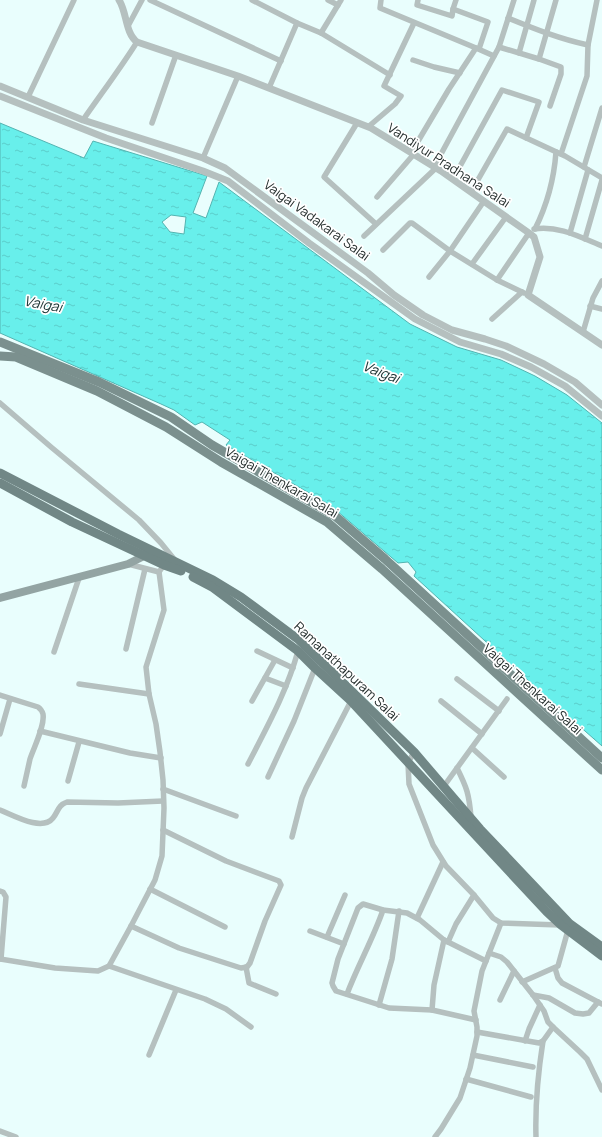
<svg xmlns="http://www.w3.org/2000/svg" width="602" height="1137" viewBox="0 0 602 1137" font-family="Manrope,sans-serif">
	<defs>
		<pattern id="water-ripples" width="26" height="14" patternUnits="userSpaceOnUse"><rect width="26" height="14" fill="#68efeb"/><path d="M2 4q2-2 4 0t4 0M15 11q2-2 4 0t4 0" fill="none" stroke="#5acdca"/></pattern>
	</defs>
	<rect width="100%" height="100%" fill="#e9fefd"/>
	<!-- water -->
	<path fill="url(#water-ripples)" stroke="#53b4b1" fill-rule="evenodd" d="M0,123l84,35 9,-17 114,35 -14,37 13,5 13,-36 191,142 47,23 44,13 34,16 32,19 35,28v323l-59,-52 -129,-118 2,-4 -8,-10 -10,1 -68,-58 -104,-60 4,-5 -28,-18 -7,3 -21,-15 -13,-6 -161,-71zM171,215l15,2 -2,17 -14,-2 -8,-10z"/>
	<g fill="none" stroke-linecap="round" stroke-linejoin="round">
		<!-- minor -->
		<g stroke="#b5c0bf" stroke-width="5.5">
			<path d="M150,0l131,61"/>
			<path d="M252,0l45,23"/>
			<path d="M328,0l10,5"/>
			<path d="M381,0l-1,8 96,40"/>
			<path d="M418,0l-1,5 35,11 1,-7 35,13 -9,27"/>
			<path d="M453,9l3,-9"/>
			<path d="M508,18c27,11 52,21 80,27"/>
			<path d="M128,26l14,-26"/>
			<path d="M321,33l69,42"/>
			<path d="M499,47l15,-47"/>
			<path d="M519,53l15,-53"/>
			<path d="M539,59l22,8v7l-11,32"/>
			<path d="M413,60l21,7 26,6"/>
			<path d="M269,88l28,-65 24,10 20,-33"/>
			<path d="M28,97l46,-97"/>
			<path d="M83,120c18,-26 37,-51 54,-78"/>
			<path d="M152,123l24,-68"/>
			<path d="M357,123l-33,54 52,47"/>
			<path d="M368,127l27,-23 6,-8 -17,-10 30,-63"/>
			<path d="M411,153l38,-64 27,-41 18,8"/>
			<path d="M561,154l26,-78 1,-31 9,-45"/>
			<path d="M203,158l35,-82"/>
			<path d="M434,167l65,-120 40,12 17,-59"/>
			<path d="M584,167l18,-59"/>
			<path d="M453,179l49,-89 37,12 -13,36"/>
			<path d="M471,192l36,-63 58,27 37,22"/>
			<path d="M377,197l37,-43"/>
			<path d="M534,229c24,-4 46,8 68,17"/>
			<path d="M535,229c12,-24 19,-50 21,-77"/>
			<path d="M570,233l18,-63"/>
			<path d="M364,236l72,-68"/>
			<path d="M585,239l17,-59"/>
			<path d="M383,250l27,-27h2l38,28 47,29 32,-47"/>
			<path d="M472,264l34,-47"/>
			<path d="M429,277l21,-26 34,-50"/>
			<path d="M497,280l27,13"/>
			<path d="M590,306l12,3"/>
			<path d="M492,319l30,-27"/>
			<path d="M583,332l10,-34 9,-17"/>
			<path d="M0,403l51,44 88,73 22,23 13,16"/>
			<path d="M128,564l31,8"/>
			<path d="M126,649l19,-80"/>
			<path d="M257,651l36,17"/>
			<path d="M54,652l25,-74"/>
			<path d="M265,678l21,8"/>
			<path d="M457,679l42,32"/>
			<path d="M79,684l70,10"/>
			<path d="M0,695l38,12c3,2 4,4 5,7 2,12 -9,33 -13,45 -2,9 -4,18 -6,27"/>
			<path d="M252,701l23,-41"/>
			<path d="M441,701l41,33"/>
			<path d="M40,731l90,22 31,5"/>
			<path d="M0,734l10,-35"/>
			<path d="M472,748l32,29"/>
			<path d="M414,752l-6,11 1,21 24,61 13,21 28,29 19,23 8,5 59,2"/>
			<path d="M248,764c19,-37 39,-73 50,-113"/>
			<path d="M457,768c10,20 12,26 14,49"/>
			<path d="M268,777l26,-56 21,-53"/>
			<path d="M68,781l11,-39"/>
			<path d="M444,786l63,-87"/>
			<path d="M163,789l73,27"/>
			<path d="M0,810c13,5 42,22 53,8 5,-6 5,-13 14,-16l51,1 45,-2"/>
			<path d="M292,837l10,-39 4,-10 45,-87"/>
			<path d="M150,889l75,38"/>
			<path d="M0,891l3,1 3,5 -5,62"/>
			<path d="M417,918l26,-56"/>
			<path d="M131,926l48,22 62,20 6,-1 3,-4 15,-42 16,-36 -2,-4 -53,-20 -63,-31"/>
			<path d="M310,931l34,13"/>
			<path d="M327,937l18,-42"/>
			<path d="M448,942l8,-18 18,-29"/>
			<path d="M489,953l12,4 6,5 26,33 11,16 4,11 5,5 27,25 7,7 15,31"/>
			<path d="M0,959l55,9 43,3 11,-5 22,-40 24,-46 7,-24 2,-48 -1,-28 -3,-28 -4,-28 -7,-30 -3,-27 18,-57 -5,-38 5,-7"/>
			<path d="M109,966l96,33 21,10 25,18"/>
			<path d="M246,967l3,16 27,11"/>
			<path d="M555,968l3,10 4,5 40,21"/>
			<path d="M522,982l36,-16 10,-36"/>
			<path d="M347,994c11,-29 26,-55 36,-84"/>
			<path d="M533,995l16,3 26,15 8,1 6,-1 9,-11"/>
			<path d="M500,1000l14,-29"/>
			<path d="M379,1005l13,-46 7,-48"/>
			<path d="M432,1010l2,-25 10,-45"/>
			<path d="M476,1020l-44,-10 -43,-2 -53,-17 -3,-5 -1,-3 6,-24 20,-51 5,-4 20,6 24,3 13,7 24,20 42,21"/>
			<path d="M477,1032l62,11 4,-2 10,-14"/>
			<path d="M525,1041l4,-12 11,-24"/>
			<path d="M149,1055l27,-65"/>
			<path d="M473,1055l60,12"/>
			<path d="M466,1079l65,18"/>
			<path d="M0,1131l16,6"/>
			<path d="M435,1137l6,-8 19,-31 10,-30 7,-32v-9l-3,-16 8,-40 19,-48"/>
			<path d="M536,1137c-1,-33 2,-64 7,-96"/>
		</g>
		<!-- tertiary -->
		<g stroke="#b5c0bf" stroke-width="7">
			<path d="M119,0c8,12 6,33 18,42l101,34 133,52 70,43 88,62 5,4 6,20 -12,38 74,50"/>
			<path d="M0,86l83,34 120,38 22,10 143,105 26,22 29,20 29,15 33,9 21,7 38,18 31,18 27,23"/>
			<path d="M0,96l106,42 97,33 25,10 81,62 106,76 45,23 41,12 30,13 34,19 37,30"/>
		</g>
		<!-- secondary -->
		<path stroke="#93a4a3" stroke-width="8" d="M0,598l128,-34 20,-10"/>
		<!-- primary -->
		<g stroke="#7b908e" stroke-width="9">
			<path d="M0,342l99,40 72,35 41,28 123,71 50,43 217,199"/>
			<path d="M0,356l16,1 81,34 69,36 55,35 106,60 55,47 220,201"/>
		</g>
		<!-- trunk -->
		<g stroke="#718786" stroke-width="9">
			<path d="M0,473l118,61 95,46 28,17 58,43 115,112 66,77 90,95 32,23"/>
			<path d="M0,483l72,39 92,43 17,6"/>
			<path d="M193,577l19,10 86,64 17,17 36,33 196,211 14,13 41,31"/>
		</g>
	</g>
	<g text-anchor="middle" stroke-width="3.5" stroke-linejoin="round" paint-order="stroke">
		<!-- street labels -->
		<g font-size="13" fill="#222c2b" stroke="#fff">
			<text transform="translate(449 165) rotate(33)" y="5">Vandiyur Pradhana Salai</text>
			<text transform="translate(317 220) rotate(36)" y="5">Vaigai Vadakarai Salai</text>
			<text transform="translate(282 482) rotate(30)" y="5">Vaigai Thenkarai Salai</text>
			<text transform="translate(347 671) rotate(43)" y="5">Ramanathapuram Salai</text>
			<text transform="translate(533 689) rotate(42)" y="5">Vaigai Thenkarai Salai</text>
		</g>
		<!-- water labels -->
		<g font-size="14" font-style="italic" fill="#203837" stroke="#fff">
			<text transform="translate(43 304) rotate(10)" y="5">Vaigai</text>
			<text transform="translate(381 372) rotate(21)" y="5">Vaigai</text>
		</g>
	</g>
</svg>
